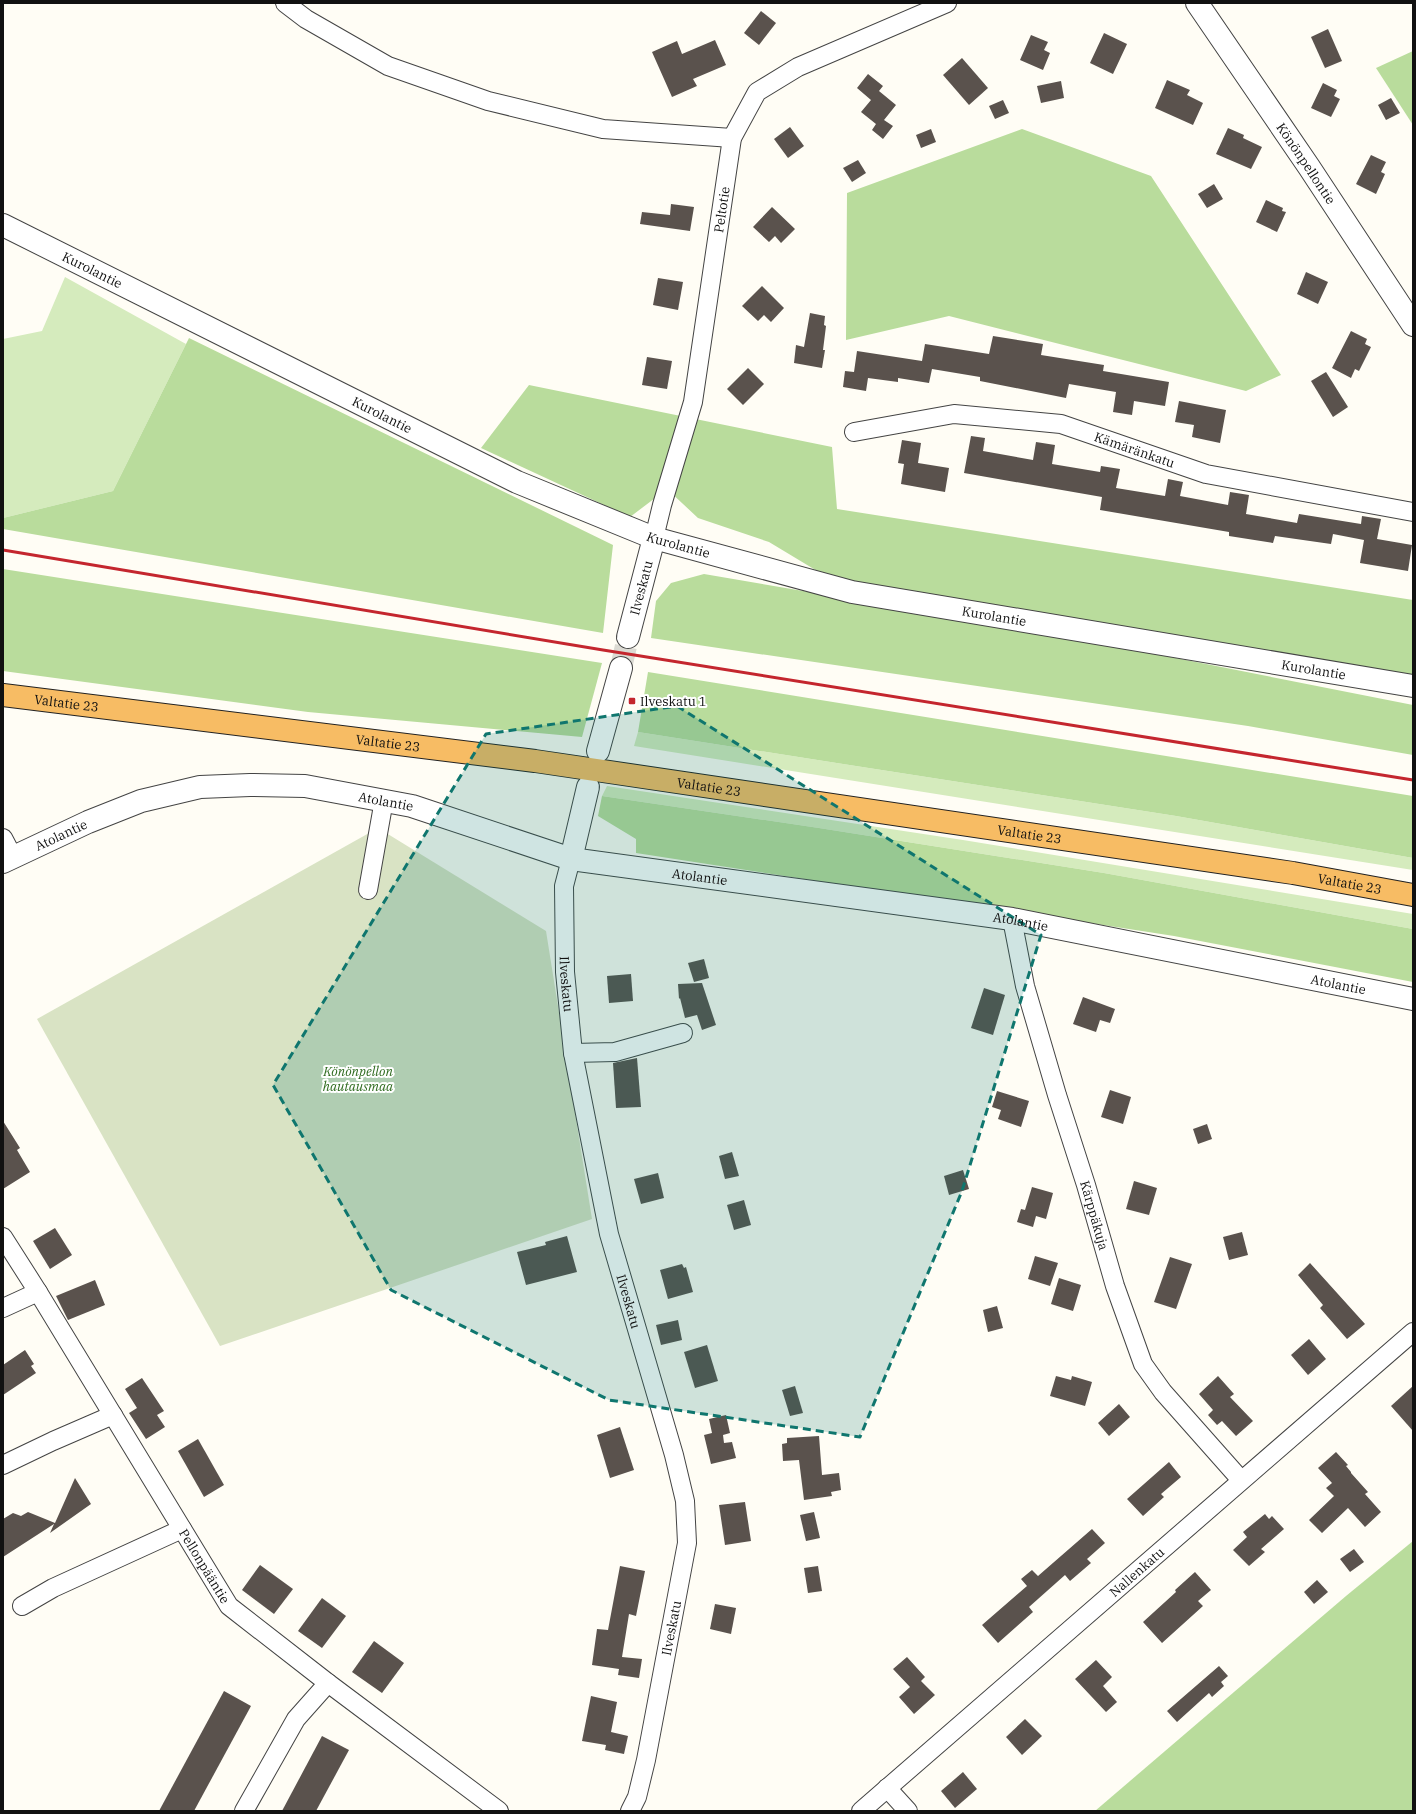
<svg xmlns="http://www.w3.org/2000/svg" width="1416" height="1814" viewBox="0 0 1416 1814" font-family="'IBM Plex Serif',serif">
	<rect width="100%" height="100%" fill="#fffdf5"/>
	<!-- green -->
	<g fill="#d5ebbd">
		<path d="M65,277l121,67 -73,147 -110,27v-179l39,-8z"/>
		<path d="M638,732l538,84 237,42v12l-779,-124z"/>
		<path d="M607,786l356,54 450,74v15l-309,-56 -285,-45 -217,-32z"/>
	</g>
	<!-- forest -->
	<g fill="#b9dc9c">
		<path d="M1413,51v74l-37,-57z"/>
		<path d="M1022,129l129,47 130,199 -35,16 -297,-75 -103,24 1,-147z"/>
		<path d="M189,338l424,207 -10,88 -600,-104v-11l110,-27z"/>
		<path d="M529,385l303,62 5,62 576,91v76l-561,-84 -83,-50 -71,-24 -31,-29 -37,28 -149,-69z"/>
		<path d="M3,569l599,94 -20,74 -274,-25 -305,-41z"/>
		<path d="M704,574l340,58 369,73v50l-165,-29 -597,-88 5,-37 15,-18z"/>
		<path d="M648,672l765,124v62l-237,-42 -538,-84z"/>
		<path d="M602,796l217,32 285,45 309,56v53l-239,-46 -538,-83v-14l-38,-23z"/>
		<path d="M1413,1541v270h-318l251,-215z"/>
	</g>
	<!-- cemetery -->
	<path fill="#d9e3c4" d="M378,828l168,103 46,288 -372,127 -183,-327z"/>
	<!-- building -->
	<g fill="#5a524d">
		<path d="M761,11l15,12 -17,22 -15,-12z"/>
		<path d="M1328,29l14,32 -17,7 -14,-31z"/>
		<path d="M1104,33l23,11 -14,30 -23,-11z"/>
		<path d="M1031,35l17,7 -4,8 6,3 -7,17 -23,-10z"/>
		<path d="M715,40l11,25 -33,14 4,7 -25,11 -20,-45 25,-11 5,13z"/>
		<path d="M962,58l26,30 -19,17 -26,-30z"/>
		<path d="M868,74l15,12 -4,5 17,14 -12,15 9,6 -10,13 -11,-9 4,-6 -15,-12 10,-12 -14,-12z"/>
		<path d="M1167,80l23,10 -3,5 16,8 -10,22 -38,-17z"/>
		<path d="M1061,81l3,17 -23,5 -4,-17z"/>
		<path d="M1323,83l14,7 -3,6 6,3 -9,18 -20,-9z"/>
		<path d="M1391,98l9,15 -14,7 -8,-15z"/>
		<path d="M1003,100l6,13 -14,6 -6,-13z"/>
		<path d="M790,127l14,19 -16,12 -14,-19z"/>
		<path d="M1228,128l16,7 -1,3 19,9 -11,22 -35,-15z"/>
		<path d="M931,129l5,13 -15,6 -5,-13z"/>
		<path d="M1371,155l15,7 -5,10 4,2 -9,20 -20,-10z"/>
		<path d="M858,160l8,13 -14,9 -9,-14z"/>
		<path d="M1214,184l9,15 -16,9 -9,-14z"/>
		<path d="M1266,200l17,8 -1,3 4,1 -9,20 -21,-10z"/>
		<path d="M671,204l23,3 -4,24 -50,-7 2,-12 28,3z"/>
		<path d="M772,207l23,22 -14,14 -6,-7 -6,6 -16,-15z"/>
		<path d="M1306,272l22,10 -10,22 -21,-10z"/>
		<path d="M658,278l25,4 -5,28 -25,-5z"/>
		<path d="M762,286l22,22 -13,14 -7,-7 -6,6 -16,-15z"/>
		<path d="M810,313l15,3 -1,9 2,1 -3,24h2l-3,18 -28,-5 2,-18 8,2z"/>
		<path d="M1351,331l16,8 -2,5 6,3 -12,24 -4,-2 -4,9 -19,-10z"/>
		<path d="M993,336l50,8 -2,11 63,10 -1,6 66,11 -4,24 -31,-5 -2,14 -19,-3 3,-20 -47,-8 -3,14 -86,-17v-4l-48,-8 -3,14 -31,-5v4l-30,-4 -2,13 -23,-4 2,-16 9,1 3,-21 65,10 3,-17 64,10z"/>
		<path d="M647,357l25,4 -5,28 -25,-4z"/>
		<path d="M748,368l16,16 -21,21 -16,-16z"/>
		<path d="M1326,372l22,35 -15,10 -22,-36z"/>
		<path d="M1179,401l47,9 -6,33 -28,-6 2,-12 -19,-3z"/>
		<path d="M971,436l14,2 -2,13 50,9 3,-18 19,3 -3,19 48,8 1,-6 19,3 -4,19 49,8 3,-17 15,3 -3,14 48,9 2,-13 19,3 -3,19 51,9 2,-9 62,10 1,-8 19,3 -4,20 35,6 -4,26 -48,-8 4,-23 -31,-6 -2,10 -56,-8 -2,7 -44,-7v-4l-129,-22 2,-13 -138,-24z"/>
		<path d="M902,440l19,3 -3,20 31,5 -4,24 -44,-8 3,-20 -6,-1z"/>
		<path d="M704,959l5,19 -15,4 -6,-19z"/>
		<path d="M631,974l2,27 -24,2 -2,-27z"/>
		<path d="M702,983l14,42 -14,5 -5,-15 -12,3 -5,-20 -1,1 -1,-15z"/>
		<path d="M984,988l21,7 -12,40 -22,-7z"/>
		<path d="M1083,997l32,12 -5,14 -10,-3 -4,12 -23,-8z"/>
		<path d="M637,1058l4,49 -25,1 -3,-45z"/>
		<path d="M1110,1090l21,7 -8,27 -22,-7z"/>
		<path d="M997,1091l32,10 -8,26 -23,-8 3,-9 -9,-3z"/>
		<path d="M3,1121l17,27 -3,2 13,22 -27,17z"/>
		<path d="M1207,1124l5,15 -14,5 -5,-15z"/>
		<path d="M732,1152l7,24 -14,3 -6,-23z"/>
		<path d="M963,1170l6,19 -20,6 -5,-19z"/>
		<path d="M658,1173l6,25 -23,6 -7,-25z"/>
		<path d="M1134,1181l23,7 -8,27 -23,-6z"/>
		<path d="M1032,1187l21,6 -7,26 -10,-3 -3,11 -16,-5 4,-13 4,1z"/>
		<path d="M744,1200l7,25 -17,5 -7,-25z"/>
		<path d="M55,1228l17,27 -22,14 -17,-28z"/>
		<path d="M1242,1232l6,23 -19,5 -6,-23z"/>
		<path d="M567,1236l10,36 -51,13 -9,-33 29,-7 -1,-3z"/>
		<path d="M1035,1256l23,7 -8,23 -22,-7z"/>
		<path d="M1170,1257l22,7 -16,45 -22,-7z"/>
		<path d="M1310,1263l55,61 -18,15 -27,-31 3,-3 -25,-30z"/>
		<path d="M682,1264l2,4 2,-1 7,25 -25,7 -8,-29z"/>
		<path d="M1059,1278l22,7 -8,26 -22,-7z"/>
		<path d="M95,1280l10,25 -37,15 -12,-24z"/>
		<path d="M997,1306l6,22 -15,4 -5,-22z"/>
		<path d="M678,1320l4,20 -21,5 -5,-20z"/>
		<path d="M1309,1339l17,20 -18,16 -17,-20z"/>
		<path d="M707,1345l11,36 -23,7 -11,-36z"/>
		<path d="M25,1350l9,14 -3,2 5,7 -33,22v-30z"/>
		<path d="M1056,1376l15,4 1,-4 20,6 -7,24 -35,-10z"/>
		<path d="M1218,1376l16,18 -4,3 23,24 -17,15 -14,-15 -5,4 -9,-10 5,-5 -14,-16z"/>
		<path d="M142,1378l22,33 -7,4 8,12 -19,12 -17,-26 8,-5 -12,-19z"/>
		<path d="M795,1386l8,27 -13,3 -8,-26z"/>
		<path d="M1413,1386v45l-22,-25z"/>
		<path d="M1119,1404l11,13 -21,19 -11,-13z"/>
		<path d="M726,1415l4,18 -7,2 1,8 8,-1 4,16 -25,6 -7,-29 8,-2 -3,-14z"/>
		<path d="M620,1427l14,43 -24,8 -13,-43z"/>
		<path d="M819,1436l3,39 17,-2 2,17 -10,2 1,4 -28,4 -5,-40 -16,1 -1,-17 5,-1v-5z"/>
		<path d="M198,1439l26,46 -20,12 -26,-46z"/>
		<path d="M1336,1452l12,13 -2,1 5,6v1l17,19 -3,2 16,18 -16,15 -17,-19 -26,25 -13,-13 25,-24 -8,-8 6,-5 -14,-15z"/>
		<path d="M1169,1462l12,15 -20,17 3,3 -21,19 -16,-17z"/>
		<path d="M75,1478l16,26 -41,29 4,-9 -51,33v-38l10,-6 8,3 7,-4 27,11z"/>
		<path d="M745,1502l6,39 -26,4 -6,-40z"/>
		<path d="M814,1512l6,26 -14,3 -6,-26z"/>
		<path d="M1265,1514l4,5 3,-3 12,13 -23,20 4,3 -16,14 -16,-16 14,-13 -4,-5z"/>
		<path d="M1092,1529l13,14 -18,16 4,4 -21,18 -5,-6 -36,32 4,5 -35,31 -16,-18 45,-39 -6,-7 11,-9 6,6z"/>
		<path d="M1354,1549l10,13 -14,10 -10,-13z"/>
		<path d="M260,1565l33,24 -19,25 -32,-24z"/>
		<path d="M620,1566l25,5 -9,45 -7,-2 -7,43 20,2 -3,19 -21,-3 1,-6 -27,-4 5,-36 11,1z"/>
		<path d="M818,1566l4,25 -14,2 -4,-25z"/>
		<path d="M1195,1572l16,18 -13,11 5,5 -41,37 -19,-21 33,-30 -1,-2z"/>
		<path d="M1317,1580l11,12 -14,12 -10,-12z"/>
		<path d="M322,1598l24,18 -24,32 -24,-17z"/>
		<path d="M715,1604l21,4 -5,26 -21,-5z"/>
		<path d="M374,1641l30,22 -22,30 -30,-21z"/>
		<path d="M907,1657l18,20 -4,4 14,14 -21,19 -15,-17 11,-10 -17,-18z"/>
		<path d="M1096,1660l16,17 -9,9 14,16 -11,10 -31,-33z"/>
		<path d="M1219,1666l9,10 -7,6 3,4 -12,11 -3,-4 -32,29 -10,-11z"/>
		<path d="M224,1691l27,15 -57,105h-35z"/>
		<path d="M591,1696l26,6 -6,30 17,4 -4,18 -19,-4 1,-5 -24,-4z"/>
		<path d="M1025,1719l17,17 -20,19 -16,-18z"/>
		<path d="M322,1736l27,14 -33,61h-34z"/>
		<path d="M963,1772l14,17 -22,19 -14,-17z"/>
	</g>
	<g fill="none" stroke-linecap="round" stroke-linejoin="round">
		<!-- tertiary-tunnel -->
		<path stroke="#dbdad3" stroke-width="22" stroke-dasharray="22 11" stroke-linecap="butt" d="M621,668l7,-31"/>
		<defs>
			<g id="minor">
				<path d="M285,3l21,16 82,47 100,35 115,28 129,9"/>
				<path id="s1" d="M854,432l100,-18 107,10 145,50 207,38"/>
				<path id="s2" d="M654,538l8,-33 31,-103 39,-264 25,-46 41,-25 149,-64"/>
				<path d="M3,838l10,19"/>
				<path id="s3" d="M571,859l-7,27 1,86 8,81 36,181 65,221 11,46 2,42 -41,217 -9,37 -7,14"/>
				<path d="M368,890l16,-90"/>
				<path id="s4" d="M1012,919l13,67 32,109 29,90 29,101 28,78 20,28 78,88"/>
				<path d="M573,1053l42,-1 68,-19"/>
				<path id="s5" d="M3,1237l35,55 191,314 99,77 171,128"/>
				<path d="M3,1308l35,-16"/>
				<path d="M3,1465l50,-24 60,-26"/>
				<path d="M22,1606l31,-18 129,-59"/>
				<path d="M887,1788l21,23"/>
				<path d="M244,1811l52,-92 32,-36"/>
				<path id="s6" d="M861,1811l552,-479"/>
			</g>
			<g id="tertiary">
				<path id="s7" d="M1197,3l112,164 104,158"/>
				<path id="s8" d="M3,225l514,257 137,56 198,54 561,94"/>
				<path id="s9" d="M628,637l26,-99"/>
				<path d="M598,751l23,-83"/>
				<path d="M571,859l17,-72"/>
				<path id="s10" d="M3,862l85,-40 53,-21 59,-14 50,-2 55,1 107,20 159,53 441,60 401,80"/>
			</g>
			<g id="trunk">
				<path id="s11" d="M3,695l532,66 758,112 120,22"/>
			</g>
		</defs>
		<!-- minor casing -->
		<use href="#minor" stroke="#444" stroke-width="20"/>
		<!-- tertiary casing -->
		<use href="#tertiary" stroke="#444" stroke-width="24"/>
		<!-- trunk casing -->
		<use href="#trunk" stroke="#222" stroke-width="24"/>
		<!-- minor -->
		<use href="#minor" stroke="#fff" stroke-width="18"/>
		<!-- tertiary -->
		<use href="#tertiary" stroke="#fff" stroke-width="22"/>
		<!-- trunk -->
		<use href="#trunk" stroke="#f7bc64" stroke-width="22"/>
		<!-- rail -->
		<path stroke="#c4262e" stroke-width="3" d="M3,550l600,100 810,130"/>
	</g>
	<!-- marked area -->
	<path fill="#0f766e" fill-opacity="0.2" stroke="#0f766e" stroke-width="3" stroke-dasharray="8 5" stroke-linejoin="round" d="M677,706l364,229 -79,256 -102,246 -251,-37 -218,-110 -118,-205 213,-351z"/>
	<!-- markers -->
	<rect fill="#c4262e" stroke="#fff" stroke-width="1.5" x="628" y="697" width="8" height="8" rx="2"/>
	<g text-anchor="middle" stroke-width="4" stroke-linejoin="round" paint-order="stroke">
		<!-- street labels -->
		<g font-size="13" fill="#111" stroke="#fff">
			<text dy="5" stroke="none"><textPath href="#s7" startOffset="194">Könönpellontie</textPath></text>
			<text dy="5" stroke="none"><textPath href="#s2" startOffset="336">Peltotie</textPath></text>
			<text dy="5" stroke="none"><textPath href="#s8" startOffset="100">Kurolantie</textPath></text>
			<text dy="5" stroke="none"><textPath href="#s8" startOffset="424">Kurolantie</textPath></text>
			<text dy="5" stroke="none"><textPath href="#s1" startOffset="287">Kämäränkatu</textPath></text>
			<text dy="5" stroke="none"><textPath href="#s8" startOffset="748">Kurolantie</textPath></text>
			<text dy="5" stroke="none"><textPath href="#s9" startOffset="51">Ilveskatu</textPath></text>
			<text dy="5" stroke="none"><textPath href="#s8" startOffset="1072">Kurolantie</textPath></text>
			<text dy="5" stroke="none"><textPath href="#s8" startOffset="1396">Kurolantie</textPath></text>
			<text dy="5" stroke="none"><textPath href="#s11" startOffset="64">Valtatie 23</textPath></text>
			<text dy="5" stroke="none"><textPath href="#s11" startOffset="388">Valtatie 23</textPath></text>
			<text dy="5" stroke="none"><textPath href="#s11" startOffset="712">Valtatie 23</textPath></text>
			<text dy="5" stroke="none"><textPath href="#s10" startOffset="399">Atolantie</textPath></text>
			<text dy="5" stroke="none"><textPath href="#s11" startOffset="1036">Valtatie 23</textPath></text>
			<text dy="5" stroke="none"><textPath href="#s10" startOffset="64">Atolantie</textPath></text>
			<text dy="5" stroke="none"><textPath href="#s10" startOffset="723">Atolantie</textPath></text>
			<text dy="5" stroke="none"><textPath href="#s11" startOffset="1360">Valtatie 23</textPath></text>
			<text dy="5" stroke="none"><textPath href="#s10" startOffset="1047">Atolantie</textPath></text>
			<text dy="5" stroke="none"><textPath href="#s3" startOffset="126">Ilveskatu</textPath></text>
			<text dy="5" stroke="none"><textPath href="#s10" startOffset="1371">Atolantie</textPath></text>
			<text dy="5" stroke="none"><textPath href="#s4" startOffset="308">Kärppäkuja</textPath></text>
			<text dy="5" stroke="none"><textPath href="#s3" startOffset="450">Ilveskatu</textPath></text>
			<text dy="5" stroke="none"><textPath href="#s5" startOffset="386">Pellonpääntie</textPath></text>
			<text dy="5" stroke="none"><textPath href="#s6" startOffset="365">Nallenkatu</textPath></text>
			<text transform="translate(671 1628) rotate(-79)" y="5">Ilveskatu</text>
		</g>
		<!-- poi labels -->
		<g font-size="13" fill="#111" stroke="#fff" text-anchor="start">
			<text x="640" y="706">Ilveskatu 1</text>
		</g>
		<!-- park labels -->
		<g font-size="13" font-style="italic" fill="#2f6b1f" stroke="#fff">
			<text x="358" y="1076">Könönpellon<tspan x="358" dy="15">hautausmaa</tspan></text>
		</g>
	</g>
	<!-- border -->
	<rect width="1416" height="1814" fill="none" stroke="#111111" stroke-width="8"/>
</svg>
